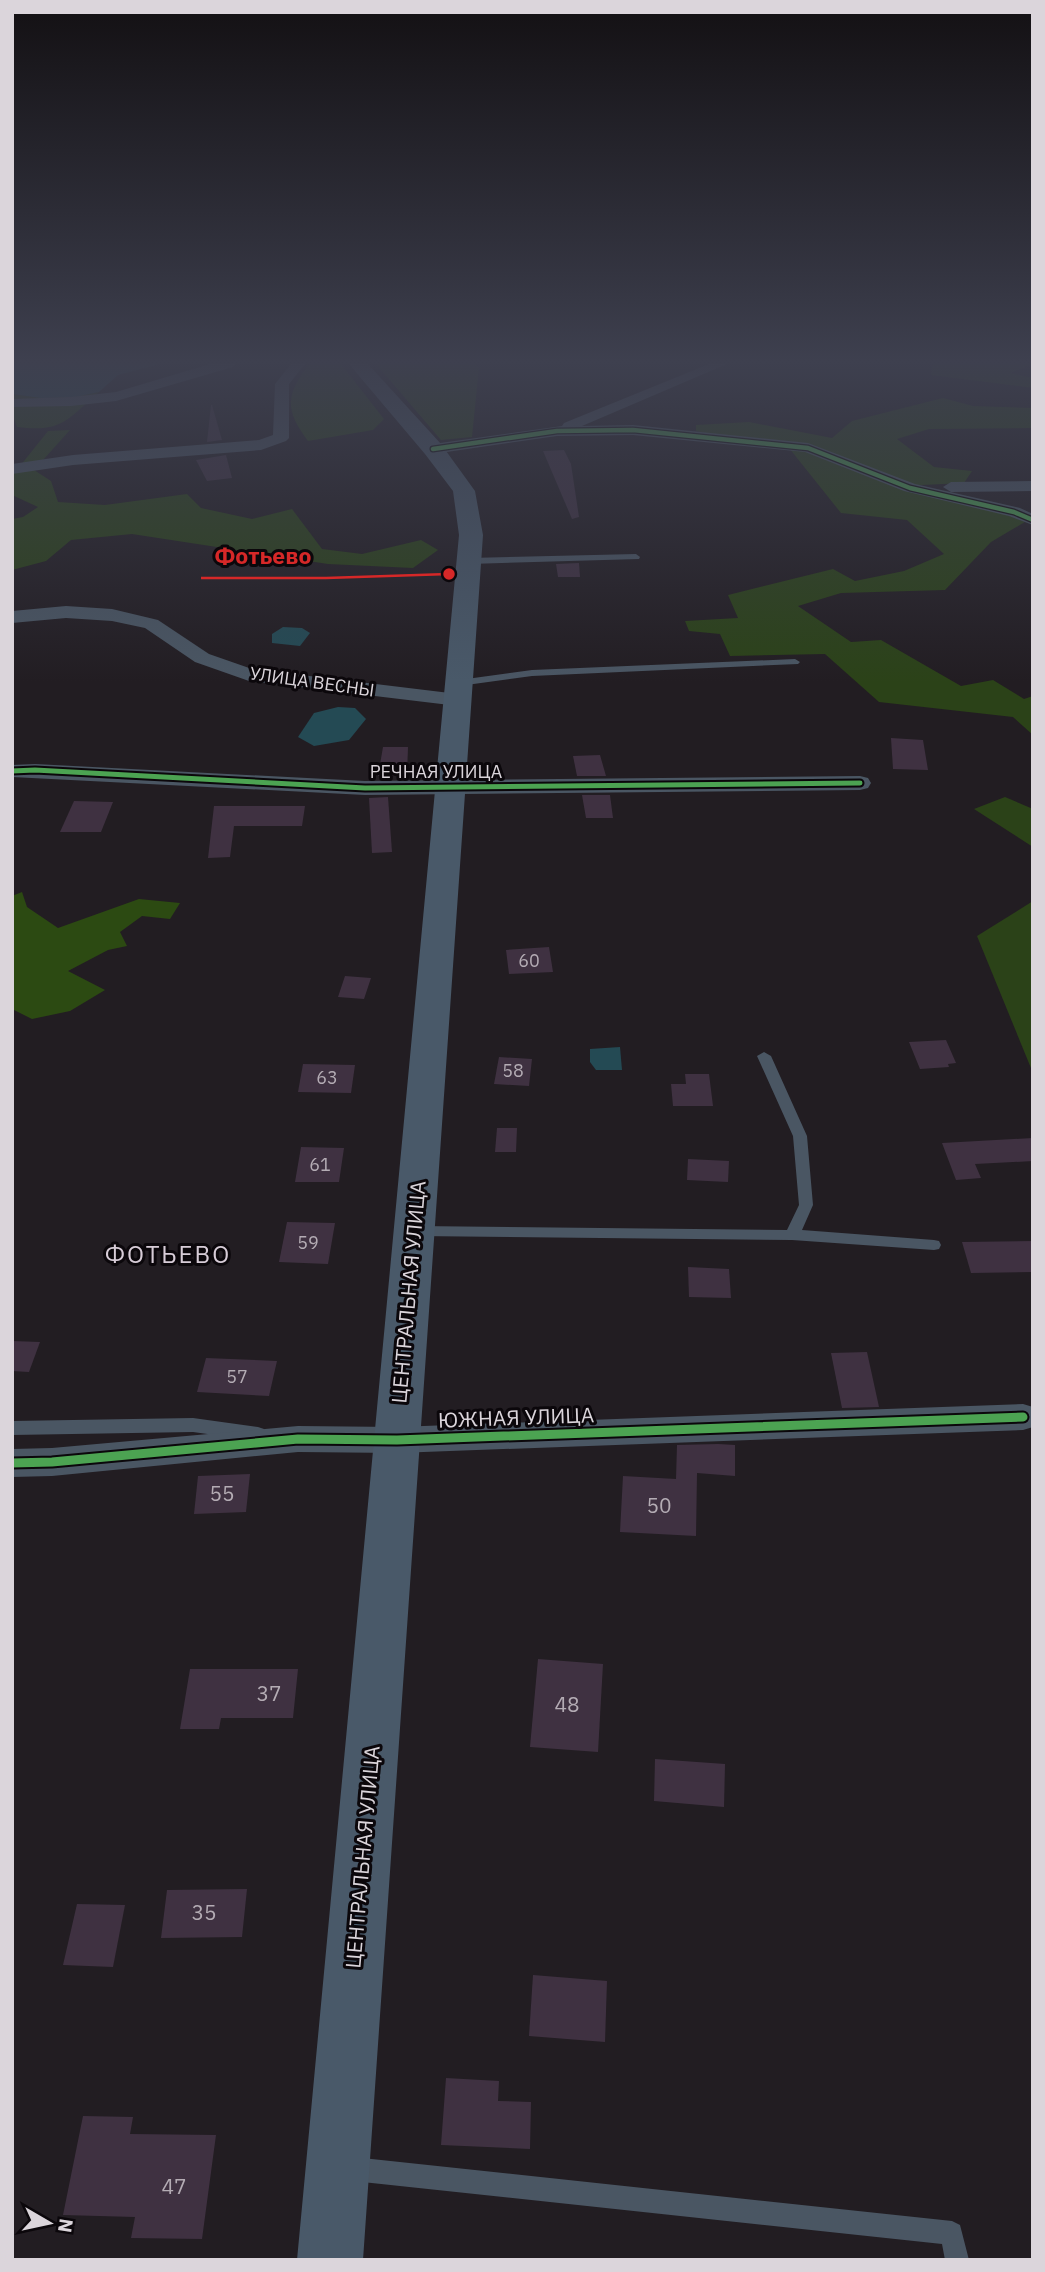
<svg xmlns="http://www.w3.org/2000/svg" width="1045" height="2272" viewBox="0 0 1045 2272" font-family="'IBM Plex Sans',sans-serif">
	<rect width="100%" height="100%" fill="#221d22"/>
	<!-- green -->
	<g fill="#2b4218">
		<path d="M309,364h32l43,55 -11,11 -65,11c-24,-32 -22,-46 1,-77z"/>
		<path d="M376,364h98l5,3 -7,70 -31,3z"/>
		<path d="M935,364h98l-23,9 23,5v10l-102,-13 1,-9z"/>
		<path d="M99,392c-31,27 -37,41 -82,35l-5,-14v-19c30,4 58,4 87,-2z"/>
		<path d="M943,398l30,8 60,2v20l-104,1 -32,10 37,28 38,4 -8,12 -63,3 80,19 44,17 -34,20 -46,48 -104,3 -43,13 53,36 30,-2 80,46 32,-6 31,19 9,-3v39l-20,-18 -134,-15 -54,-48 -95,2 -10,-22 -31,-3 -4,-10 53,-3 -10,-23 105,-26 22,12 49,-10 40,-17 -37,-34 -66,-7 -56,-70 -61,-5 -28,-7v-6l53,-3 83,16 20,-17z"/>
		<path d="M70,430l-36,40 17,11 7,21 47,3 82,-11 14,14 51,11 40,-10 30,40 40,5 59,-14 17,10 -25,18 -85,-4 -196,-30 -61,6 -25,21 -34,9v-51l11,-2 15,-10 -26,-12v-19l36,-45z"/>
		<path d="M1005,797l28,12v38l-59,-38z"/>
		<path d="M1033,901v172l-56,-137z"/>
	</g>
	<!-- forest -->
	<path fill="#2c4a12" d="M22,892l5,15 31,21 81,-29 41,4 -10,16 -28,-3 -22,16 7,14 -19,4 -40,21 37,19 -35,21 -38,8 -20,-10v-113z"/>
	<!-- water -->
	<g fill="#244a54">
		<path d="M12,364h148l-42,11 -19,17 -24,5 -34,1 -29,-4z"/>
		<path d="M283,627l19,1 8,5 -10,13 -28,-3v-9z"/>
		<path d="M338,707l17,1 11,11 -17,21 -35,6 -16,-9 16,-24z"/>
		<path d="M620,1047l2,23h-26l-6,-8v-13z"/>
	</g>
	<!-- building -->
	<g fill="#3f3141">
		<path d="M211,405h1l10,35 -15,2z"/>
		<path d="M564,450l7,14 8,53 -7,2 -29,-68z"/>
		<path d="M226,455l6,23 -25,3 -11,-21z"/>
		<path d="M579,563l1,14h-22l-2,-13z"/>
		<path d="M891,738l32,2 5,30 -35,-1z"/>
		<path d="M383,747h25l-1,29h-29z"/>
		<path d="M600,755l6,21h-29l-4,-20z"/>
		<path d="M582,795h28l3,23h-27z"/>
		<path d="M388,797l4,55 -20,1 -3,-55z"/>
		<path d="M74,801l39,1 -12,30h-41z"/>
		<path d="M214,806h91l-3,20h-68l-4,31 -22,1z"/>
		<path d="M549,947l4,25 -44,2 -3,-24z"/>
		<path d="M345,976l26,2 -7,21 -26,-2z"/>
		<path d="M946,1040l10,23 -8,1 1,3 -29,2 -11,-27z"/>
		<path d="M499,1057l33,2 -3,27 -35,-2z"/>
		<path d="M303,1064l52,1 -4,28 -53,-1z"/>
		<path d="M685,1074h24l4,32h-40l-2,-22h15z"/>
		<path d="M497,1128h20l-1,24h-21z"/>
		<path d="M1033,1138v23l-58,3 6,14 -25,2 -14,-37z"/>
		<path d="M301,1147l43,1 -5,34h-44z"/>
		<path d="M688,1159l41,2 -1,21 -41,-2z"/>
		<path d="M287,1222l48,1 -7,41 -49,-2z"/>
		<path d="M1033,1241v31l-62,1 -9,-31z"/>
		<path d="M688,1267l41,2 2,29 -42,-1z"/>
		<path d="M12,1341l28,1 -11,30 -17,-1z"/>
		<path d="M867,1352l12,55 -37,1 -11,-55z"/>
		<path d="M206,1358l71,3 -8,35 -72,-4z"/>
		<path d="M718,1444l17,1v31l-38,-3 -1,63 -76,-4 3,-56 53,3 1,-34z"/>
		<path d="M250,1474l-4,38 -52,2 4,-38z"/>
		<path d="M538,1659l65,5 -5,88 -68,-5z"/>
		<path d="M190,1669h108l-5,49h-72l-2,11h-39z"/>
		<path d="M655,1759l70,5 -1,43 -70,-6z"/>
		<path d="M247,1889l-5,48 -81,1 6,-48z"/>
		<path d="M77,1904l48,1 -12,62 -50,-2z"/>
		<path d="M533,1975l74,6 -2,61 -76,-6z"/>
		<path d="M446,2078l53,3 -1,20 33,1 -1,47 -89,-4z"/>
		<path d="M83,2116l50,1 -3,17 86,1 -14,104 -71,-1 4,-21 -72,-2z"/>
	</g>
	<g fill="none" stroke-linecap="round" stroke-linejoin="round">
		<!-- lane -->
		<g fill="#4a5663" fill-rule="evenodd">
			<path d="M636,554l4,3 -1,2 -170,5 -4,-3 4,-3z"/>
			<path d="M795,659l5,3 -2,2 -266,12 -73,10 -5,-3 5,-3 73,-10z"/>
			<path d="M764,1052l7,4 36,80 6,69 -11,25 132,10 5,1 2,4 -2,4 -5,1 -142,-10 -376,-4 -5,-1 -2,-4 2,-4 5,-1 371,4 12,-25 -6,-69 -36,-80z"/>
			<path d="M193,1418l65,9 6,2 2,5 -2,5 -6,2 -65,-9 -181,3v-14z"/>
			<path d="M353,2157l599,64 8,4 9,35h-24l-3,-16 -589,-63 -8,-4 -4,-8 4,-8z"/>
		</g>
		<!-- street -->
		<g fill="#4a5663" fill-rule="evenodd">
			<path d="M210,364h25l-2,3 -117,34 -45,5 -59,1v-8l59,-2 45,-5z"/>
			<path d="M291,364h14l-16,20v54l-3,3 -25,9 -188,15 -61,9v-10l61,-9 186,-15 14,-5 2,-51z"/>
			<path d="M709,364h18l-145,62 51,-1 175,18 107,41 105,24 13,6v11l-24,-9 -105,-25 -99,-39 -172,-17 -76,1 -124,18 -8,-5 8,-5 129,-18 2,-3z"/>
			<path d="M1033,481v10l-82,1 -8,-5 8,-5z"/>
			<path d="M66,606l46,3 46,11 51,34 43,15 206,25 7,2 3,4 -3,4 -7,2 -209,-25 -54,-19 -50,-34 -33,-7 -46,-3 -54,5v-12z"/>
			<path d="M35,764l330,17 495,-5 8,2 3,5 -3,5 -8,2 -495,5 -353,-18v-12z"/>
			<path d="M1023,1404l10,3v20l-10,3 -626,23 -99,-1 -246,24 -40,1v-28l40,-1 246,-22 99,1z"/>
		</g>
		<!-- secondary -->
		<path fill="#495969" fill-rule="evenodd" d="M349,364h19l73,80 34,47 8,44 -120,1725h-66l162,-1725 -6,-44 -28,-37z"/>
		<defs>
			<path id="cycleway-far2" d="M433,449l124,-18 76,-1 175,18 102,40 104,24 19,8"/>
			<path id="cycleway-far1" d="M12,771l23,-1 330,18 495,-5"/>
			<path id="cycleway" d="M12,1463l40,-1 246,-23 99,1 626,-23"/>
		</defs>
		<!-- cycleway-far2 casing -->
		<use href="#cycleway-far2" stroke="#0b070b" stroke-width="7"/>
		<!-- cycleway-far1 casing -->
		<use href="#cycleway-far1" stroke="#0b070b" stroke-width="9"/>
		<!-- cycleway casing -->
		<use href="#cycleway" stroke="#0b070b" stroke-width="13"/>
		<!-- cycleway-far2 -->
		<use href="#cycleway-far2" stroke="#4ca352" stroke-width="4.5"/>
		<!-- cycleway-far1 -->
		<use href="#cycleway-far1" stroke="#4ca352" stroke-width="5"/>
		<!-- cycleway -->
		<use href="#cycleway" stroke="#4ca352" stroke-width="9"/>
	</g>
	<!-- sky -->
	<linearGradient id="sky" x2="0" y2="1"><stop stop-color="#131013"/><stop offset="0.53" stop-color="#3e404f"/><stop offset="1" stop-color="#3e404f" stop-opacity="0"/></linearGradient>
	<rect width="1045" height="682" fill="url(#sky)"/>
	<g text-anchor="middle" stroke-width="6" stroke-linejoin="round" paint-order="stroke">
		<!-- far-street labels -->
		<g font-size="18" fill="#dbd5db" stroke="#0b070b">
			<text transform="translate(312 682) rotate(8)" y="6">УЛИЦА ВЕСНЫ</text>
			<text x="436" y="778">РЕЧНАЯ УЛИЦА</text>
		</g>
		<!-- number labels -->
		<g font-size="18" fill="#b4acb4">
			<text x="529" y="967">60</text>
			<text x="513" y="1077">58</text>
			<text x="327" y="1084">63</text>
			<text x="320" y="1171">61</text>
			<text x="308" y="1249">59</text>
			<text x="237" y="1383">57</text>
		</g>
		<!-- street labels -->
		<g font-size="21" fill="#dbd5db" stroke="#0b070b">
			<text transform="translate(409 1292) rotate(-85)" y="7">ЦЕНТРАЛЬНАЯ УЛИЦА</text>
			<text transform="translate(516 1418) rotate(-2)" y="7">ЮЖНАЯ УЛИЦА</text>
			<text transform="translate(363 1857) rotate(-85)" y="7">ЦЕНТРАЛЬНАЯ УЛИЦА</text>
		</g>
		<!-- near-number labels -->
		<g font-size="21" fill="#b4acb4">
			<text x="222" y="1501">55</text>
			<text x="659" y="1513">50</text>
			<text x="269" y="1701">37</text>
			<text x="567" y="1712">48</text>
			<text x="204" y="1920">35</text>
			<text x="174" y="2194">47</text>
		</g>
		<!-- quarter labels -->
		<g font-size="24" letter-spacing="2" fill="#d7ccd7" stroke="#0b070b">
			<text x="168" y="1263">ФОТЬЕВО</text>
		</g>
	</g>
	<!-- callouts -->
	<path fill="none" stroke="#d62828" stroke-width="2.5" d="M449 574L326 578H201"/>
	<circle fill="#d62828" stroke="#0b070b" stroke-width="2.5" cx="449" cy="574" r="7"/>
	<g font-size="23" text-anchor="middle" font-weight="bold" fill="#d62828" stroke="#0b070b" stroke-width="6" stroke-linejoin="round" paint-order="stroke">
		<text x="263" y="564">Фотьево</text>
	</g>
	<!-- border -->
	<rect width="1045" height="2272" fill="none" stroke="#dbd5db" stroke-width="28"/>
	<!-- north arrow -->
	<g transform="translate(49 2223) rotate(99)" stroke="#0b070b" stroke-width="5" paint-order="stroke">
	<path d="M0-5L12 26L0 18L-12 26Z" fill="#dbd5db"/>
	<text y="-10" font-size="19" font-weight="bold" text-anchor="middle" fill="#dbd5db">N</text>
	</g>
</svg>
